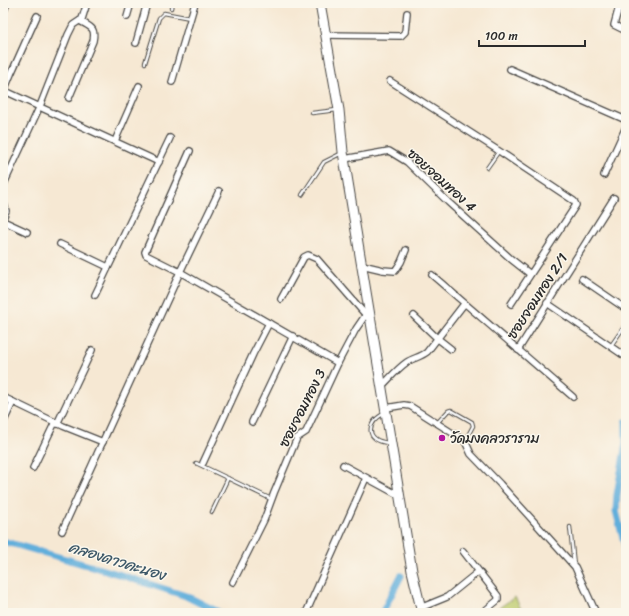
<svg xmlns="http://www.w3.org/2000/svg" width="629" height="616" viewBox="0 0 629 616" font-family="Sriracha,'Playpen Sans Thai',sans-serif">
	<rect width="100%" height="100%" fill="#fbf7ec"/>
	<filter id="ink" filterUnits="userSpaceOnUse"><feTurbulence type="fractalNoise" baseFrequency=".025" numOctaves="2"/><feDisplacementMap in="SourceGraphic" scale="8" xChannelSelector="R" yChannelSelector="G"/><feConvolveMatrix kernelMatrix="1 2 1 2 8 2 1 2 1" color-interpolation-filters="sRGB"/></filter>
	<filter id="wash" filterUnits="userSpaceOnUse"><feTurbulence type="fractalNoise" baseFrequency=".012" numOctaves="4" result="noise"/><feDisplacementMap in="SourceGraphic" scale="16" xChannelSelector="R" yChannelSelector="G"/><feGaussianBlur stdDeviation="0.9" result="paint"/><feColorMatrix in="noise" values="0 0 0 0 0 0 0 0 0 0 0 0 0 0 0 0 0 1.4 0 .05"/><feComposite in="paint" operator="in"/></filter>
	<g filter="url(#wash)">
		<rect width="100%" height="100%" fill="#f6e8d3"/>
		<!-- green -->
		<path fill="#becb6d" stroke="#747b4c" d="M515,597l8,16h-32z"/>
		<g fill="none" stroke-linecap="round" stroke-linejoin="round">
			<!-- canal -->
			<g stroke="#62afdb" stroke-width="7">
				<path d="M626,422v18"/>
				<path d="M626,443l-9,52 -1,16 10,39"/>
				<path d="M3,541l115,33 68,22 34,17"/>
				<path d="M382,613l19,-37"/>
			</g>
		</g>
	</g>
	<g filter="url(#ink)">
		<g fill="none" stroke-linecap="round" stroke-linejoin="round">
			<defs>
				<g id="lane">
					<path d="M171,8l1,-5"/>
					<path d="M145,63l14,-45 5,-5 26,5"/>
					<path d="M312,113l25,-3"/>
					<path d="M487,168l12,-17"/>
					<path d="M302,195l22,-33 18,-9"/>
					<path d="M610,347l16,-23"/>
					<path d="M385,413c-19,10 -20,27 3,30"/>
					<path d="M437,423l11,-12 3,-1 21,12 1,4 -8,15"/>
					<path d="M196,463l75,36"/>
					<path d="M212,512l16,-34"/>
					<path d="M570,527l4,38"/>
				</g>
				<g id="street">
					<path d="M620,3l-6,22 12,6"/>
					<path d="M3,13l4,-10"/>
					<path d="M127,17l4,-14"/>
					<path d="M326,35l75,1 4,-4 2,-19"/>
					<path d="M136,43l11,-40"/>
					<path d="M510,69l116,51"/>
					<path d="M390,81l109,70 75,50 2,4 -65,99"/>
					<path d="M172,82l23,-79"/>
					<path d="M3,90l156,72"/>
					<path d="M4,91l7,-17 26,-58"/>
					<path d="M69,98l24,-57c3,-14 -3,-14 -13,-20"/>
					<path d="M115,141l24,-55"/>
					<path d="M190,151l-45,101 1,3 34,17 158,91"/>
					<path d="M344,159l45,-8 18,11 41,40 63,57 19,15"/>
					<path d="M604,175l22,-48"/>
					<path d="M3,186l37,-80 28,-71 5,-10 9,-6 5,-16"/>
					<path d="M3,200l3,11 -3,7"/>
					<path d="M3,221l24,11"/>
					<path d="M60,244l48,23"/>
					<path d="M362,265l21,5 12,1 6,-9 5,-12"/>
					<path d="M432,275l141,122"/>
					<path d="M582,279l44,30"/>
					<path d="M95,295l75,-157"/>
					<path d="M281,299l23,-42 4,-2 9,4 48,55"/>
					<path d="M547,303l79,54"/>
					<path d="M414,316l23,22 14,11"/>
					<path d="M518,350l96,-152"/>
					<path d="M381,387c9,-9 16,-18 26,-25 6,-4 14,-5 20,-10l37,-48"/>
					<path d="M3,397l60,29 40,16"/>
					<path d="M386,408l18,-3 6,1 55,35 6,13 29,30 75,83 21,46"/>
					<path d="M252,422l41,-86"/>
					<path d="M3,423l10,-21"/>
					<path d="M57,424l35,-74"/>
					<path d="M203,463l50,-109 16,-31"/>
					<path d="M343,465l57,31"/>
					<path d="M33,468l22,-46"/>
					<path d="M62,531l118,-259 39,-81"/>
					<path d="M463,551l35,45v4l-16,13"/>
					<path d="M233,582l31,-62 10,-27 23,-55 9,-6 32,-69 18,-34 13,-19"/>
					<path d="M420,608l27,-11 31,-25"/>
					<path d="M306,613l60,-135"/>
				</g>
				<path id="primary" d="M320,3l19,107 4,42 69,419 10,42"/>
			</defs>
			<!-- lane casing -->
			<use href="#lane" stroke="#494744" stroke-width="4.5"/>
			<!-- street casing -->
			<use href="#street" stroke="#494744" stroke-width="8"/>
			<!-- primary casing -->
			<use href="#primary" stroke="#494744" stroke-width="11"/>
			<!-- lane -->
			<use href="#lane" stroke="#fff" stroke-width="2.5"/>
			<!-- street -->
			<use href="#street" stroke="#fff" stroke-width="5.5"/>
			<!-- primary -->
			<use href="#primary" stroke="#fff" stroke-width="9"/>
		</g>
	</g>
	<!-- markers -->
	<circle fill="#b5179e" stroke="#fbf7ec" stroke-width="1.5" cx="442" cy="438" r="4"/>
	<g text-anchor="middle" stroke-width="3" stroke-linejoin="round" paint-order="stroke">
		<!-- street labels -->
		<g font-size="14" fill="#2b2b2b" stroke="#fbf7ec">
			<text transform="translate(442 180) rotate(42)" y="5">ซอยจอมทอง 4</text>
			<text transform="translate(537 296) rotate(-57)" y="5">ซอยจอมทอง 2/1</text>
			<text transform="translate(302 408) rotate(-63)" y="5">ซอยจอมทอง 3</text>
		</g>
		<!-- poi labels -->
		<g font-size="14" fill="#2b2b2b" stroke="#fbf7ec" text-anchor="start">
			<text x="450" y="443">วัดมงคลวราราม</text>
		</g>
		<!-- water labels -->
		<g font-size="15" font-style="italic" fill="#3e5969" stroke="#fbf7ec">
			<text transform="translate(117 561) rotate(17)" y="5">คลองดาวคะนอง</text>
		</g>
	</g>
	<!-- margin -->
	<rect width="629" height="616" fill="none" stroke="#fbf7ec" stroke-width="16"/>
	<!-- scale -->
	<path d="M479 40v6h106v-6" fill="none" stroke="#2b2b2b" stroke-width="2"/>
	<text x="485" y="40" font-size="12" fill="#2b2b2b" stroke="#fbf7ec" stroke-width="3" paint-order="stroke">100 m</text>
</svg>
